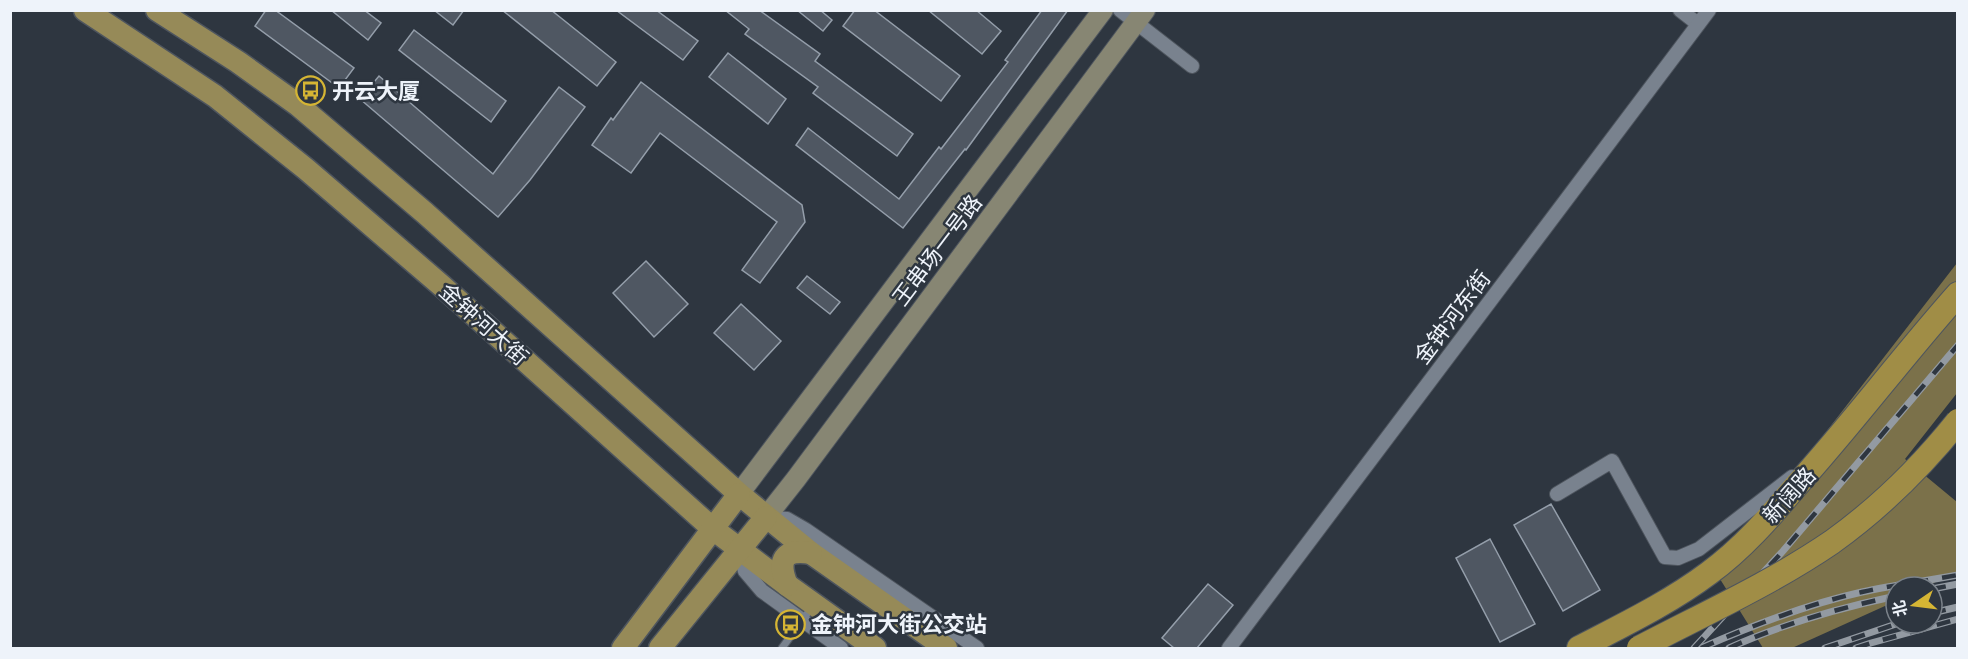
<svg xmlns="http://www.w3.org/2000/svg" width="1968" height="659" viewBox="0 0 1968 659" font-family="'Exo 2','Noto Sans SC',sans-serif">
	<rect width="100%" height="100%" fill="#2e3640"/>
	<!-- forest -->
	<path fill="#7b714a" d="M1957,263v130l-52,66 52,43v70l-32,15h-29v14l-104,47h-29l-43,-69 106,-147z"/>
	<!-- building -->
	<g fill="#4f5762" stroke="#949eaa" stroke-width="1.5">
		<path d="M266,10h9l79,58 -15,20 -84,-62z"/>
		<path d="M331,10h33l17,13 -13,17z"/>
		<path d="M434,10h30l-11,15z"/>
		<path d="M502,10h49l65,52 -19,24z"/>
		<path d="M616,10h40l42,31 -15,19z"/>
		<path d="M725,10h34l61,44 -5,7 98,73 -16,22 -84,-63 5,-6 -73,-53 4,-5z"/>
		<path d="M797,10h23l12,10 -9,11z"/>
		<path d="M855,10h19l86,66 -19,25 -98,-75z"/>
		<path d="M928,10h48l25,21 -19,23z"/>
		<path d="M1042,10h26l-102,140 -1,-1 -62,79 -107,-83 12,-17 91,71 40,-52 2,2 67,-87 -3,-2z"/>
		<path d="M414,30l92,71 -15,21 -92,-72z"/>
		<path d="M728,53l58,46 -18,25 -59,-47z"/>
		<path d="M379,76l114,98 66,-87 26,20 -55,73 -32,37 -138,-118z"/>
		<path d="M641,82l161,123 3,17 -45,61 -18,-13 35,-48 -117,-89 -29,40 -39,-28 19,-27 2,2z"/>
		<path d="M646,261l42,43 -34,33 -41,-44z"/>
		<path d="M807,276l33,26 -10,12 -33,-26z"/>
		<path d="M741,304l40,37 -27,29 -40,-37z"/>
		<path d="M1551,504l49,86 -37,21 -49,-86z"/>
		<path d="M1490,539l45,85 -35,18 -44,-84z"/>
		<path d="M1208,584l25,21 -36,43h-23l-12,-10z"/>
	</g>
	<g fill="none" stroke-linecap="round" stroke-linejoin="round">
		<defs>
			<path id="service" d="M782,648l30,-41"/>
			<g id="minor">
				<path d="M1120,10l72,56"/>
				<path d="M1680,10l18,14"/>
				<path d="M1557,494l55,-33 53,96 13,1 21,-9 93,-72"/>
				<path d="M770,518l17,1 19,11 171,118"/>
				<path d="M739,550l6,21 17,20 79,57"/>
				<path d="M1229,648l480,-638"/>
			</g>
			<g id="secondary">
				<path d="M739,494l364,-484"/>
				<path d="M766,517l30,-38 349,-469"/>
			</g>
			<g id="primary">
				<path d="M85,10l130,86 91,73 136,117 271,243 74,56 88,63"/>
				<path d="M157,10l81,52 60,43 127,108 314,281 72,59 135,95"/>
				<path d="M787,585c-10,-24 -4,-37 24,-32"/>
				<path d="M623,648l116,-154"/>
				<path d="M660,648l106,-131"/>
			</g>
			<path id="trunk" d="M1579,648c44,-23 90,-45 130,-75 33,-24 61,-56 87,-87 56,-62 106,-129 162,-192"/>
		</defs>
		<!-- service casing -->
		<use href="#service" stroke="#4e555e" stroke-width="9"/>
		<!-- minor casing -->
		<use href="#minor" stroke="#4e555e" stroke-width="16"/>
		<!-- secondary casing -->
		<use href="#secondary" stroke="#4e555e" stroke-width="22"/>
		<!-- primary casing -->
		<use href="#primary" stroke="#4e555e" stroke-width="25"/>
		<!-- trunk casing -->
		<use href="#trunk" stroke="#4e555e" stroke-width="26"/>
		<!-- service -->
		<use href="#service" stroke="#79828e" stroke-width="7"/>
		<!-- minor -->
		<use href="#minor" stroke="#79828e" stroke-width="14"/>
		<!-- secondary -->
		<use href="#secondary" stroke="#878673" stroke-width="20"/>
		<!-- primary -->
		<use href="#primary" stroke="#968a58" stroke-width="22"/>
		<!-- trunk -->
		<use href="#trunk" stroke="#a08d46" stroke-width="24"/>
		<defs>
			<g id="rail">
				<path d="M1932,589l26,-5"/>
				<path d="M1932,613l26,-6"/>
				<path d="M1694,648l89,-97 175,-206"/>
				<path d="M1701,648c50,-22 107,-44 161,-56 31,-7 64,-11 96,-17"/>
				<path d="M1729,648c53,-24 110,-40 167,-52"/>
				<path d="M1825,648l74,-25"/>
				<path d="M1856,648l15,-5 87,-24"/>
			</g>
		</defs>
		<!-- rail casing -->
		<use href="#rail" stroke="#939aa2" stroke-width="7"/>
		<!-- rail -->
		<use href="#rail" stroke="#2e3640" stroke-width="4.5" stroke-dasharray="14" stroke-linecap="butt"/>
		<defs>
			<path id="trunk-bridge" d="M1639,648c65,-34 133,-65 193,-106 46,-33 90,-76 126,-121"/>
		</defs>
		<!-- trunk-bridge casing -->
		<use href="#trunk-bridge" stroke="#4e555e" stroke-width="26" stroke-linecap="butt"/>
		<!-- trunk-bridge -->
		<use href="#trunk-bridge" stroke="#a08d46" stroke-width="24"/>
	</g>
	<!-- icons -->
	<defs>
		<symbol id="bus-ring" viewBox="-11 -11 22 22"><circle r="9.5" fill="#2e3640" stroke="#d5b534" stroke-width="1.5"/><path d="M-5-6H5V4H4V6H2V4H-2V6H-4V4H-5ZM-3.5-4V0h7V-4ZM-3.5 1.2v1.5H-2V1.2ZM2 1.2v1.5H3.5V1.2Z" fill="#d5b534"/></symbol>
	</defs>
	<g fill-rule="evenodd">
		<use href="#bus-ring" x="294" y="74" width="33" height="33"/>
		<use href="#bus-ring" x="774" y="608" width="33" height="33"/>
	</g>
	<g text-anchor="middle" stroke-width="5" stroke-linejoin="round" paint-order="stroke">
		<!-- poi labels -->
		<g font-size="22" font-weight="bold" fill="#eef3fa" stroke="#2e3640" text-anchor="start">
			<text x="332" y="99">开云大厦</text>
			<text x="811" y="632">金钟河大街公交站</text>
		</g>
		<!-- street labels -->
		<g font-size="22" fill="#eef3fa" stroke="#2e3640">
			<text transform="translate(937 250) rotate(-53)" y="8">王串场一号路</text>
			<text transform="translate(1452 317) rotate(-53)" y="8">金钟河东街</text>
			<text transform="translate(484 324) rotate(42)" y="8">金钟河大街</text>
			<text transform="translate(1789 495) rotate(-48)" y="8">新阔路</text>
		</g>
	</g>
	<!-- border -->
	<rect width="1968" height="659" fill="none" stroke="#eef3fa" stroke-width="24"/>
	<!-- north arrow -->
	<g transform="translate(1914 605) rotate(256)"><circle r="28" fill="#2e3640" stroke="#7b828a" stroke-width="1.5"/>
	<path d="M0-4.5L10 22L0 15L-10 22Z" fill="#d5b534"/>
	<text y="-9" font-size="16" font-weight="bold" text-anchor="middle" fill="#eef3fa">北</text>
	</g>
</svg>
